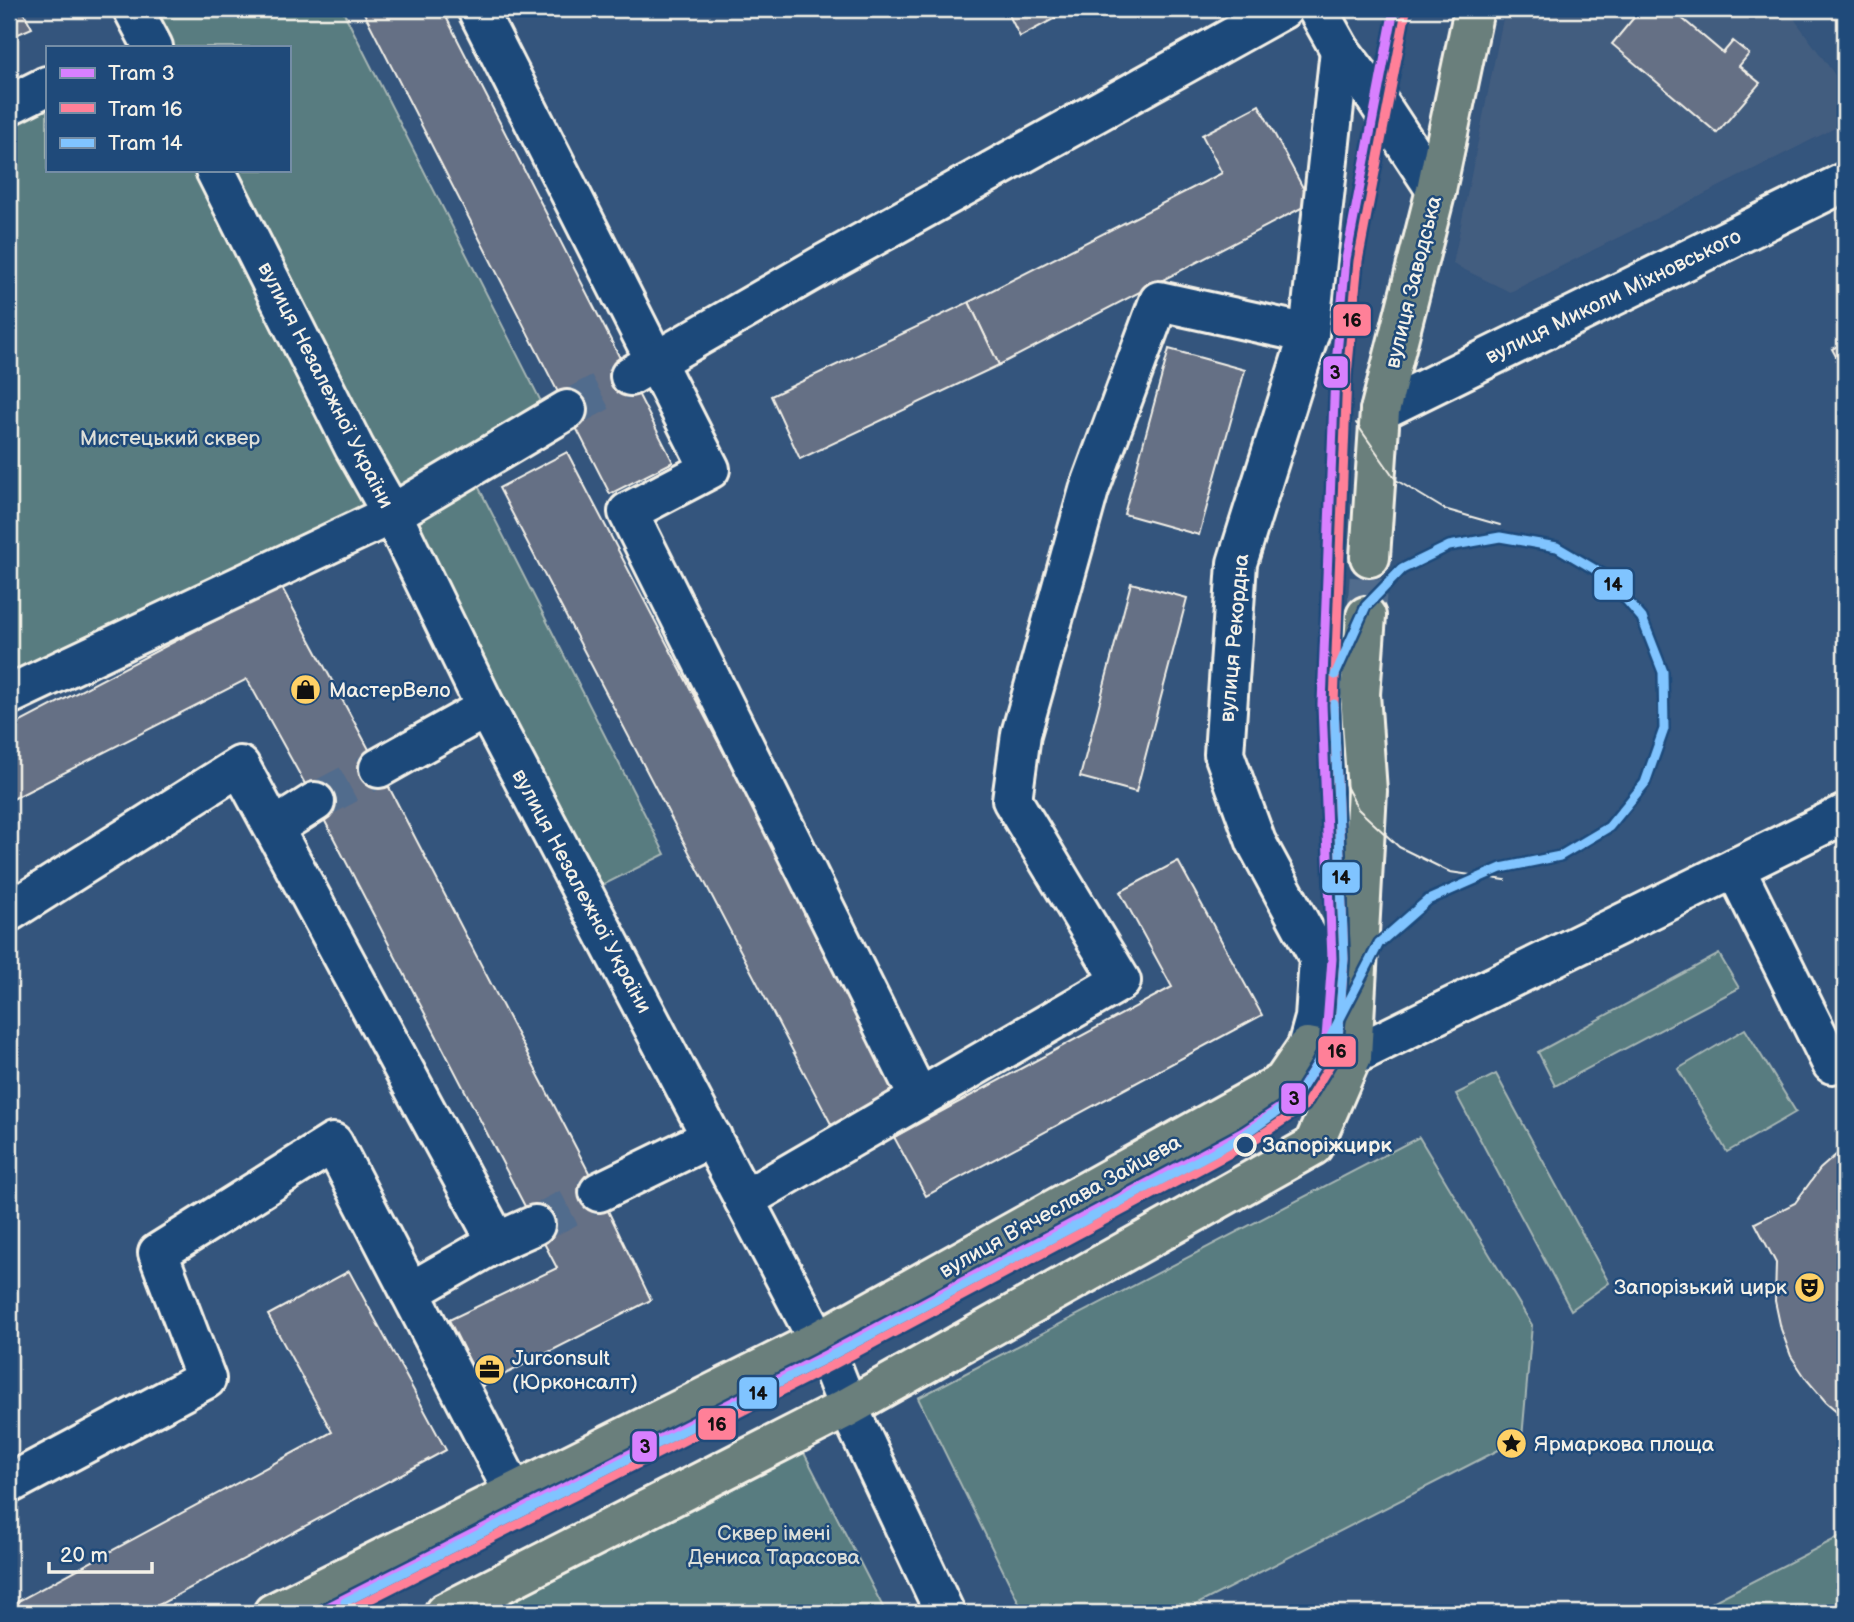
<svg xmlns="http://www.w3.org/2000/svg" width="1854" height="1622" viewBox="0 0 1854 1622" font-family="'Balsamiq Sans',sans-serif">
	<rect width="100%" height="100%" fill="#34557d"/>
	<filter id="ink" filterUnits="userSpaceOnUse"><feTurbulence type="fractalNoise" baseFrequency=".0143" numOctaves="2"/><feDisplacementMap in="SourceGraphic" scale="14" xChannelSelector="R" yChannelSelector="G"/><feConvolveMatrix kernelMatrix="1 2 1 2 8 2 1 2 1" color-interpolation-filters="sRGB"/></filter>
	<g filter="url(#ink)">
		<!-- built -->
		<path fill="#435d7f" d="M1505,9h282l58,80v34l-335,169 -57,-28z"/>
		<!-- green -->
		<g fill="#587b80" stroke="#a6b6b4" stroke-width="2">
			<path d="M151,9h191l217,428 -84,43 190,374 -68,34 -364,-718h56v-123h-118z"/>
			<path d="M47,86v84h168l177,344 -383,183v-592z"/>
			<path d="M1719,954l20,34 -184,98 -17,-34z"/>
			<path d="M1745,1029l51,83 -69,40 -49,-83z"/>
			<path d="M1496,1074l113,209 -38,27 -115,-216z"/>
			<path d="M1419,1137l113,188 -10,113 -342,175h-156l-106,-215z"/>
			<path d="M803,1451l83,162h-399z"/>
			<path d="M1845,1534v79h-154z"/>
		</g>
		<!-- building -->
		<g fill="#656f85" stroke="#f4f1e8" stroke-width="2">
			<path d="M9,9h13l10,19 -23,10z"/>
			<path d="M362,9h80l231,453 -63,32z"/>
			<path d="M1006,9h66l-52,28z"/>
			<path d="M1641,9h30l52,44 10,-12 16,13 -10,12 21,17 -43,50 -105,-89z"/>
			<path d="M1259,105l52,98 -312,162 -30,-63 253,-129 -20,-38z"/>
			<path d="M969,302l30,63 -199,94 -29,-63z"/>
			<path d="M1845,342v31l-13,-24z"/>
			<path d="M1169,349l76,21 -46,165 -75,-21z"/>
			<path d="M567,452l333,639 -68,35 -333,-638z"/>
			<path d="M1131,583l56,15 -51,194 -56,-15z"/>
			<path d="M281,586l98,182 220,424 52,108 -169,86 -33,-66 108,-52 -242,-466 -68,-123 -238,122v-73z"/>
			<path d="M1178,861l84,154 -336,181 -32,-59 278,-150 -52,-95z"/>
			<path d="M1845,1147v271l-19,-16 -19,-22 -16,-24 -10,-27 -6,-28 1,-38 -21,-40 40,-20 25,-34z"/>
			<path d="M349,1271l97,179 -302,163h-135v-7l323,-174 -64,-117z"/>
		</g>
		<g fill="none" stroke-linecap="round" stroke-linejoin="round">
			<!-- minor-tunnel -->
			<g stroke="#516c8d" stroke-width="38" stroke-dasharray="38 19" stroke-linecap="butt">
				<path d="M567,410l63,-34"/>
				<path d="M315,802l64,-34"/>
				<path d="M535,1225l64,-33"/>
			</g>
			<!-- major-tunnel -->
			<path stroke="#516c8d" stroke-width="38" stroke-dasharray="38 19" stroke-linecap="butt" d="M1366,616l4,-59"/>
			<defs>
				<g id="minor">
					<path d="M133,9l20,38"/>
					<path d="M477,9l233,460 -82,43 291,586"/>
					<path d="M1317,9l23,41 29,38 67,102"/>
					<path d="M9,105l38,-19"/>
					<path d="M215,170l139,277 38,67 94,194 347,661 15,38 97,206"/>
					<path d="M630,376l194,-112 459,-255"/>
					<path d="M1380,411l465,-229"/>
					<path d="M9,695l383,-181 175,-104"/>
					<path d="M379,768l107,-60"/>
					<path d="M274,828l41,-26"/>
					<path d="M1735,868l97,196"/>
					<path d="M9,912l231,-146 257,476 -87,50"/>
					<path d="M1307,1047l8,-29 4,-60 -63,-116 -32,-88 13,-191 72,-229 31,-284"/>
					<path d="M1352,1056l493,-242"/>
					<path d="M599,1192l113,-55"/>
					<path d="M744,1200l377,-219 -109,-181 9,-66 68,-244 70,-189 150,33"/>
					<path d="M497,1242l38,-17"/>
					<path d="M9,1484l197,-105 -48,-126 175,-110 181,350"/>
				</g>
				<g id="major">
					<path d="M1370,557l10,-146 56,-221 38,-181"/>
					<path d="M273,1613l544,-272 466,-259 24,-35 45,9"/>
					<path d="M444,1613l404,-206 465,-261 39,-90 15,-265 -7,-97 6,-78"/>
				</g>
			</defs>
			<!-- minor casing -->
			<use href="#minor" stroke="#f4f1e8" stroke-width="44"/>
			<!-- major casing -->
			<use href="#major" stroke="#f4f1e8" stroke-width="44"/>
			<!-- minor -->
			<use href="#minor" stroke="#1f4a7a" stroke-width="38"/>
			<!-- major -->
			<use href="#major" stroke="#6b7f7c" stroke-width="38"/>
			<!-- tram -->
			<g stroke="#f4f1e8" stroke-width="2">
				<path d="M1356,423l40,57 48,29 56,16"/>
				<path d="M1323,731l9,28 26,50 41,38 51,25 55,8"/>
			</g>
			<defs>
				<path id="tram-1" d="M316,1613l509,-258 418,-223 53,-35 29,-46 7,-92 -10,-255 13,-330 11,-115 48,-250"/>
				<path id="tram-2" d="M343,1613l488,-247 418,-223 56,-37 32,-53 7,-94 -10,-255 13,-329 11,-114 48,-250"/>
				<g id="tram-3">
					<path d="M1334,704l10,255 -7,92"/>
					<path d="M345,1602l482,-244 413,-220 55,-39 21,-34 63,-122 49,-43 73,-32 59,-12 49,-29 36,-44 19,-54 -1,-57 -21,-54 -36,-42 -49,-29 -57,-10 -51,9 -47,23 -36,37 -31,69"/>
				</g>
			</defs>
			<!-- tram-1 casing -->
			<use href="#tram-1" stroke="#1f4a7a" stroke-width="14"/>
			<!-- tram-2 casing -->
			<use href="#tram-2" stroke="#1f4a7a" stroke-width="14"/>
			<!-- tram-3 casing -->
			<use href="#tram-3" stroke="#1f4a7a" stroke-width="14"/>
			<!-- tram-1 -->
			<use href="#tram-1" stroke="#d880ff" stroke-width="9"/>
			<!-- tram-2 -->
			<use href="#tram-2" stroke="#ff8098" stroke-width="9"/>
			<!-- tram-3 -->
			<use href="#tram-3" stroke="#80c4ff" stroke-width="9"/>
		</g>
	</g>
	<!-- icons -->
	<defs>
		<symbol id="shop-disc" viewBox="-11 -11 22 22"><circle r="9.5" fill="#ffd166" stroke="#1f4a7a"/><path d="M-5-2.5h2.3a2.7 3.5 0 0 1 5.4 0H5L5.5 6h-11ZM-1.5-2.5h3a1.5 2.3 0 0 0-3 0Z" fill="#111"/></symbol>
		<symbol id="theatre-disc" viewBox="-11 -11 22 22"><circle r="9.5" fill="#ffd166" stroke="#1f4a7a"/><path d="M-5-5.5Q0-4 5-5.5V0Q5 5 0 6Q-5 5-5 0ZM-3.3-2.5H-1v1.5H-3.3ZM1-2.5H3.3v1.5H1ZM-2.8 1Q0 5.5 2.8 1Z" fill="#111"/></symbol>
		<symbol id="office-disc" viewBox="-11 -11 22 22"><circle r="9.5" fill="#ffd166" stroke="#1f4a7a"/><path d="M-6-3h4V-5.5h4V-3h4V5H-6ZM-1-4.5V-3h2v-1.5ZM-6 0V1H6V0Z" fill="#111"/></symbol>
		<symbol id="sight-disc" viewBox="-11 -11 22 22"><circle r="9.5" fill="#ffd166" stroke="#1f4a7a"/><path d="M0-6L1.8-2.2L6-1.7L2.9 1.2L3.7 5.4L0 3.3L-3.7 5.4L-2.9 1.2L-6-1.7L-1.8-2.2Z" fill="#111"/></symbol>
	</defs>
	<g fill-rule="evenodd">
		<use href="#shop-disc" x="288" y="672" width="35" height="35"/>
		<use href="#theatre-disc" x="1792" y="1270" width="35" height="35"/>
		<use href="#office-disc" x="472" y="1352" width="35" height="35"/>
		<use href="#sight-disc" x="1494" y="1426" width="35" height="35"/>
	</g>
	<!-- markers -->
	<circle fill="#1f4a7a" stroke="#f4f1e8" stroke-width="3.5" cx="1245" cy="1145" r="10"/>
	<g text-anchor="middle" stroke-width="5" stroke-linejoin="round" paint-order="stroke">
		<!-- street labels -->
		<g font-size="21" fill="#f4f1e8" stroke="#1f4a7a">
			<text transform="translate(1413 282) rotate(-76)" y="7">вулиця Заводська</text>
			<text transform="translate(1613 296) rotate(-26)" y="7">вулиця Миколи Міхновського</text>
			<text transform="translate(326 385) rotate(63)" y="7">вулиця Незалежної України</text>
			<text transform="translate(1234 638) rotate(-85)" y="7">вулиця Рекордна</text>
			<text transform="translate(582 891) rotate(62)" y="7">вулиця Незалежної України</text>
			<text transform="translate(1060 1206) rotate(-29)" y="7">вулиця Вʼячеслава Зайцева</text>
		</g>
		<!-- park labels -->
		<g font-size="21" fill="#dddfd8" stroke="#1f4a7a">
			<text x="170" y="445">Мистецький сквер</text>
			<text x="774" y="1540">Сквер імені<tspan x="774" dy="24">Дениса Тарасова</tspan></text>
		</g>
		<!-- poi labels -->
		<g font-size="21" fill="#f4f1e8" stroke="#1f4a7a" text-anchor="start">
			<text x="329" y="697">МастерВело</text>
			<text x="1787" y="1294" text-anchor="end">Запорізький цирк</text>
			<text x="512" y="1365">Jurconsult<tspan x="512" dy="24">(Юрконсалт)</tspan></text>
			<text x="1534" y="1451">Ярмаркова площа</text>
		</g>
		<!-- stop labels -->
		<g font-size="21" font-weight="bold" fill="#f4f1e8" stroke="#1f4a7a" text-anchor="start">
			<text x="1262" y="1152">Запоріжцирк</text>
		</g>
	</g>
	<g stroke="#1f4a7a" stroke-width="2.5">
		<rect x="1332" y="303" width="40" height="34" rx="7" fill="#ff8098"/>
		<rect x="1322" y="355" width="27" height="34" rx="7" fill="#d880ff"/>
		<rect x="1593" y="568" width="41" height="33" rx="7" fill="#80c4ff"/>
		<rect x="1321" y="861" width="40" height="33" rx="7" fill="#80c4ff"/>
		<rect x="1317" y="1035" width="40" height="33" rx="7" fill="#ff8098"/>
		<rect x="1280" y="1082" width="27" height="33" rx="7" fill="#d880ff"/>
		<rect x="738" y="1376" width="40" height="34" rx="7" fill="#80c4ff"/>
		<rect x="697" y="1407" width="40" height="34" rx="7" fill="#ff8098"/>
		<rect x="631" y="1430" width="27" height="33" rx="7" fill="#d880ff"/>
	</g>
	<g font-size="19" text-anchor="middle" font-weight="bold" fill="#111">
		<text x="1352" y="327">16</text>
		<text x="1335" y="379">3</text>
		<text x="1613" y="591">14</text>
		<text x="1341" y="884">14</text>
		<text x="1337" y="1058">16</text>
		<text x="1294" y="1105">3</text>
		<text x="758" y="1400">14</text>
		<text x="717" y="1431">16</text>
		<text x="645" y="1453">3</text>
	</g>
	<!-- margin -->
	<rect width="1854" height="1622" fill="none" stroke="#1f4a7a" stroke-width="35"/>
	<rect x="18" y="18" width="1819" height="1587" fill="none" stroke="#f4f1e8" stroke-width="2.5" filter="url(#ink)"/>
	<!-- legend -->
	<rect x="46" y="46" width="245" height="126" fill="#1f4a7a" stroke="#748da6" stroke-width="2"/>
	<rect x="60" y="68" width="35" height="10" fill="#d880ff" stroke="#748da6" stroke-width="2"/>
	<text x="108" y="80" font-size="21" fill="#f4f1e8">Tram 3</text>
	<rect x="60" y="103" width="35" height="10" fill="#ff8098" stroke="#748da6" stroke-width="2"/>
	<text x="108" y="116" font-size="21" fill="#f4f1e8">Tram 16</text>
	<rect x="60" y="138" width="35" height="10" fill="#80c4ff" stroke="#748da6" stroke-width="2"/>
	<text x="108" y="150" font-size="21" fill="#f4f1e8">Tram 14</text>
	<!-- scale -->
	<path d="M49 1562v10h103v-10" fill="none" stroke="#f4f1e8" stroke-width="3.5"/>
	<text x="60" y="1562" font-size="21" fill="#f4f1e8" stroke="#1f4a7a" stroke-width="5" paint-order="stroke">20 m</text>
</svg>
